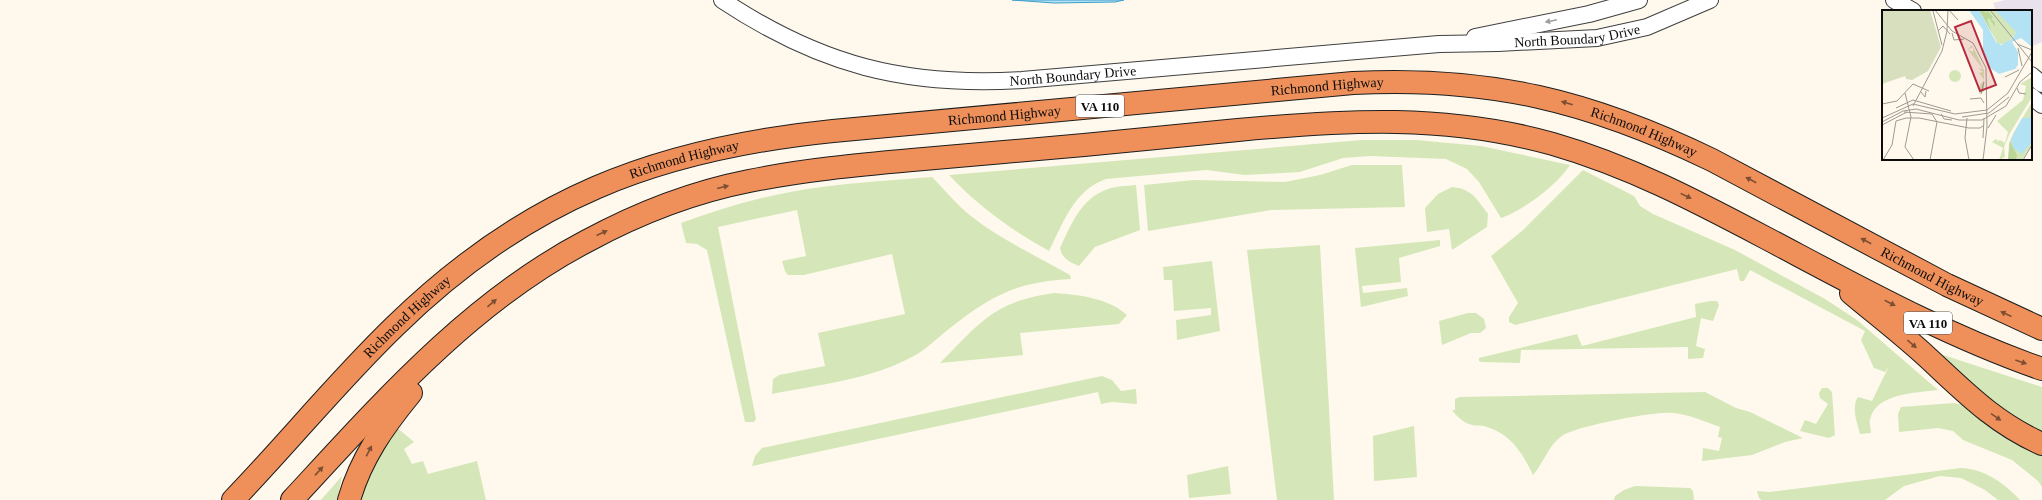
<svg xmlns="http://www.w3.org/2000/svg" width="2042" height="500" viewBox="0 0 2042 500" font-family="'Times New Roman',serif">
	<rect width="100%" height="100%" fill="#fef9ec"/>
	<!-- industrial -->
	<path fill="#e9e1eb" d="M2005,0h37v42l-11,5v-36h-35l-3,-8z"/>
	<!-- green -->
	<g fill="#d5e7b8">
		<path d="M1362,140h54l65,6 89,19c-13,20 -46,45 -69,53l-22,-36 -12,-13 -21,-10 -76,-3 -27,2 -43,14 -55,3 -39,-5 -100,9c-33,12 -42,43 -57,72 -38,-21 -71,-45 -100,-76z"/>
		<path d="M1352,165h50l3,42 -134,3 -123,21 -4,-46 50,-5 91,2 35,-7z"/>
		<path d="M1583,170l51,26 6,10 13,8 82,36 90,49 32,21 81,70c-22,3 -63,3 -68,30 -1,4 1,9 1,13l-11,1c-3,-12 -9,-26 -2,-37l14,4 17,-35 -4,6 -11,-4 -13,-28 4,-9 -115,-61 -6,11h-4l-3,-12 -222,56 -6,-3v-5l9,-14 -27,-47 31,-25z"/>
		<path d="M932,177c13,13 24,27 39,39 30,24 66,40 99,59l1,4c-55,3 -79,16 -121,49 -14,11 -26,24 -42,31 -41,21 -91,26 -136,35l1,-15 6,-4 46,-9 -7,-33 87,-19 -13,-60 -88,21h-16l-3,-4 -3,-10 24,-5 -9,-46 -79,17 38,192 -2,3h-9l-38,-172 -10,-6 -11,-1 -5,-20c46,-17 93,-30 141,-36 37,-5 73,-7 110,-10z"/>
		<path d="M1136,185l4,45 -45,17 -16,19c-9,-4 -17,-7 -19,-18 11,-23 21,-50 48,-59 8,-3 19,-3 28,-4z"/>
		<path d="M1452,187c20,2 24,11 36,27l-1,13 -35,23 -3,-21 -22,3 -2,-24 13,-14z"/>
		<path d="M1440,240v6l-41,12 2,24 -39,4 1,7 44,-5 1,8 -47,11 -6,-59z"/>
		<path d="M1320,245l14,255h-57l-30,-250z"/>
		<path d="M1212,261l8,70 -43,9 -1,-20 35,-5v-7l-37,3 -2,-31h-8l-1,-13z"/>
		<path d="M1055,293c25,2 53,5 72,22l-8,9 -99,9 3,22 -83,8c41,-41 54,-62 115,-70z"/>
		<path d="M1710,301h7l2,4 -6,16 -12,-3 -5,28 9,3 -2,9 -15,1v-12l-167,3 -1,13 -39,-1 -2,-1v-3l98,-24 5,12 114,-29 -1,-13z"/>
		<path d="M1468,313h8l8,6 2,9 -6,5h-9l-29,12 -3,-24z"/>
		<path d="M1931,351l111,36v50l-25,-15z"/>
		<path d="M1102,376l10,4 9,11 15,-2 1,15 -25,-2 -11,2 -3,-12 -346,74 3,-10 7,-8z"/>
		<path d="M1822,388h6l4,4 3,43 -6,3 -29,-7 5,-11 11,4 12,-20 -8,-6 -1,-5z"/>
		<path d="M1705,392l31,16 14,4 53,26 -18,4 -33,13 -50,6 1,-13 16,3 3,-13 -4,-1 2,-10c-14,-5 -32,-13 -47,-14 -18,-2 -96,13 -111,23 -14,9 -18,27 -29,39 -11,-23 -23,-42 -49,-49 -4,-1 -9,0 -12,-1 -8,-2 -16,-9 -20,-15h3v-11l5,-2z"/>
		<path d="M1954,403l10,2 78,48v34l-4,-6 -26,-21 -49,-20 -10,-9 -15,-3 -39,4 -1,-18 3,-7z"/>
		<path d="M395,426l19,16 -10,7 8,15 11,-3 5,13 49,-13 9,39h-129l6,-17z"/>
		<path d="M1414,426l3,51 -43,4 -1,-45z"/>
		<path d="M1228,466l3,28 -42,4 -2,-23z"/>
		<path d="M1961,468c24,1 43,15 59,32h-22l-13,-10 -24,-12 -21,-2 -36,10 -19,14h-123l-3,-2 -2,-7 12,1z"/>
		<path d="M342,476l-5,24h-16z"/>
		<path d="M1635,486l55,2 3,3 1,9h-80l1,-4 9,-6z"/>
	</g>
	<!-- water -->
	<path fill="#b3e2f4" stroke="#3d9dc8" d="M1012,0h112l-9,2 -61,1z"/>
	<g fill="none" stroke-linecap="round" stroke-linejoin="round">
		<defs>
			<g id="tertiary">
				<path id="s1" d="M722,0c98,65 183,87 300,80l417,-36 59,-1 99,-5 50,-11 63,-27"/>
				<path d="M1894,0l19,11"/>
				<path d="M1475,37l114,-23 50,-14"/>
				<path d="M2031,75l11,9"/>
				<path d="M2031,96l11,9"/>
			</g>
			<g id="motorway">
				<path d="M1851,293c25,21 51,41 75,63 38,35 67,66 116,88"/>
				<path id="s2" d="M233,500c55,-57 105,-119 162,-174 130,-127 260,-177 438,-195l520,-48c136,-7 237,18 359,77l235,125 95,44"/>
				<path d="M292,500c89,-96 178,-198 295,-259 50,-27 106,-49 162,-60 54,-11 108,-16 163,-21 57,-5 115,-10 172,-15 51,-5 103,-10 154,-15 109,-10 208,-16 315,14 76,22 141,56 211,93 91,48 180,98 278,132"/>
				<path d="M349,500c12,-42 35,-74 62,-107"/>
			</g>
		</defs>
		<!-- tertiary casing -->
		<use href="#tertiary" stroke="#3f3f3f" stroke-width="18"/>
		<!-- motorway casing -->
		<use href="#motorway" stroke="#1d1d1d" stroke-width="24"/>
		<!-- tertiary -->
		<use href="#tertiary" stroke="#fff" stroke-width="16"/>
		<!-- motorway -->
		<use href="#motorway" stroke="#ef905a" stroke-width="22"/>
	</g>
	<!-- one-way arrows -->
	<defs><path id="oneway-solid" d="M-6-.8H1V-3.2L6.5 0L1 3.2V.8H-6Z"/></defs>
	<use fill="#9e9e9e" href="#oneway-solid" transform="translate(1551 21) rotate(168)"/>
	<g fill="#7e4e33">
		<use href="#oneway-solid" transform="translate(1567 103) rotate(-164)"/>
		<use href="#oneway-solid" transform="translate(1751 180) rotate(-152)"/>
		<use href="#oneway-solid" transform="translate(723 187) rotate(-14)"/>
		<use href="#oneway-solid" transform="translate(1686 196) rotate(26)"/>
		<use href="#oneway-solid" transform="translate(602 233) rotate(-25)"/>
		<use href="#oneway-solid" transform="translate(1866 241) rotate(-152)"/>
		<use href="#oneway-solid" transform="translate(492 303) rotate(-40)"/>
		<use href="#oneway-solid" transform="translate(1890 303) rotate(27)"/>
		<use href="#oneway-solid" transform="translate(2006 314) rotate(-156)"/>
		<use href="#oneway-solid" transform="translate(1912 344) rotate(40)"/>
		<use href="#oneway-solid" transform="translate(2021 362) rotate(19)"/>
		<use href="#oneway-solid" transform="translate(1996 417) rotate(34)"/>
		<use href="#oneway-solid" transform="translate(369 451) rotate(-63)"/>
		<use href="#oneway-solid" transform="translate(319 471) rotate(-47)"/>
	</g>
	<g text-anchor="middle" stroke-width="4" stroke-linejoin="round" paint-order="stroke">
		<!-- shield labels -->
		<g fill="#fff" stroke="#555" stroke-width="1">
			<rect x="1076" y="95" width="48" height="22" rx="3"/>
			<rect x="1904" y="312" width="48" height="22" rx="3"/>
		</g>
		<g font-size="13" font-weight="bold" fill="#0c0c0c">
			<text x="1100" y="111">VA 110</text>
			<text x="1928" y="328">VA 110</text>
		</g>
		<!-- street labels -->
		<g font-size="14" fill="#0c0c0c" stroke="#fff">
			<text dy="5" stroke="none"><textPath href="#s1" startOffset="874">North Boundary Drive</textPath></text>
			<text dy="5" stroke="none"><textPath href="#s1" startOffset="368">North Boundary Drive</textPath></text>
			<text dy="5" stroke="none"><textPath href="#s2" startOffset="1224">Richmond Highway</textPath></text>
			<text dy="5" stroke="none"><textPath href="#s2" startOffset="900">Richmond Highway</textPath></text>
			<text dy="5" stroke="none"><textPath href="#s2" startOffset="1548">Richmond Highway</textPath></text>
			<text dy="5" stroke="none"><textPath href="#s2" startOffset="576">Richmond Highway</textPath></text>
			<text dy="5" stroke="none"><textPath href="#s2" startOffset="1871">Richmond Highway</textPath></text>
			<text dy="5" stroke="none"><textPath href="#s2" startOffset="253">Richmond Highway</textPath></text>
		</g>
	</g>
	<!-- overview -->
	<g transform="translate(1882 10)">
		<rect width="150" height="150" fill="#fef9ec"/>
		<path d="M97,0h16l21,21 -1,4 -10,9h-7zM90,35l12,25v22l-5,2 1,-9 4,-5 -5,-7 4,-1 -5,-4 5,1 -15,-19 5,2v-5l-6,3zM67 66a6 6 0 1 1 12 0a6 6 0 1 1-12 0ZM150,67v20l-22,36 -6,14 1,10 -6,3 4,-12 -11,-6 4,-3 2,2 -3,2 5,-3 5,3 3,-11 -11,-11 26,-21 3,-14 -6,-2zM150,92v43l-10,15h-14l1,-17 5,-11z" fill="#d5e7b8"/>
		<path d="M97,0h7l-2,3 4,-2 5,6 -2,2 4,3v5l-6,-9 -2,2 5,13zM128,131l7,14 -1,5h-8z" fill="#bad797"/>
		<path d="M0,0h48l11,37 -13,24 -16,9 -6,-1 -1,-3 -23,8z" fill="#d7dfbf"/>
		<path d="M87,0h10l17,32 5,3 12,-7 3,-6 -21,-22h37v37l-11,-9 -9,4 6,10v13l-3,4 -16,5 -9,-6 -7,-16v-22zM150,104v28l-10,12 -9,-6 -2,-9 11,-21h7z" fill="#b3e2f4"/>
		<path fill="none" stroke="#9d9a92" stroke-width="1" d="M53,0l17,21 21,12 13,25 1,59 -4,33M67,0l9,10M108,0l42,52M51,1l9,34M56,21l5,-5 7,8M70,23l2,7 10,-1M135,34l15,6M136,38l4,18M123,67l14,-7M135,78l2,5 7,1M39,82l4,5 1,-6M23,83l6,24 -6,30 9,13M99,84l3,-12M88,89l11,-1 3,5M0,94l15,-3 16,-17 16,7M31,96l29,-55 5,-20 1,-21M14,98l17,-8 38,11M22,102l28,2 5,8M59,104l3,5 8,1M80,107l27,-4 20,-16M0,108l31,-14 42,10 32,-4 21,-17 24,-41M85,108l-2,20 4,22M14,111l10,-3h13l50,10M0,112l21,-11 13,-2 43,11h23l24,-14 14,-24 12,-10M0,115l25,-13M87,118h11l3,-2M106,118l8,-13M101,128l1,-20M1,150l9,-15 4,-24M48,150l7,-38M141,150l9,-15"/>
		<path fill="#b72a3d" fill-opacity="0.15" stroke="#b72a3d" stroke-width="2" d="M89,11l25,64 -16,6 -25,-64z"/>
		<rect width="150" height="150" fill="none" stroke="#0c0c0c" stroke-width="2"/>
	</g>
</svg>
